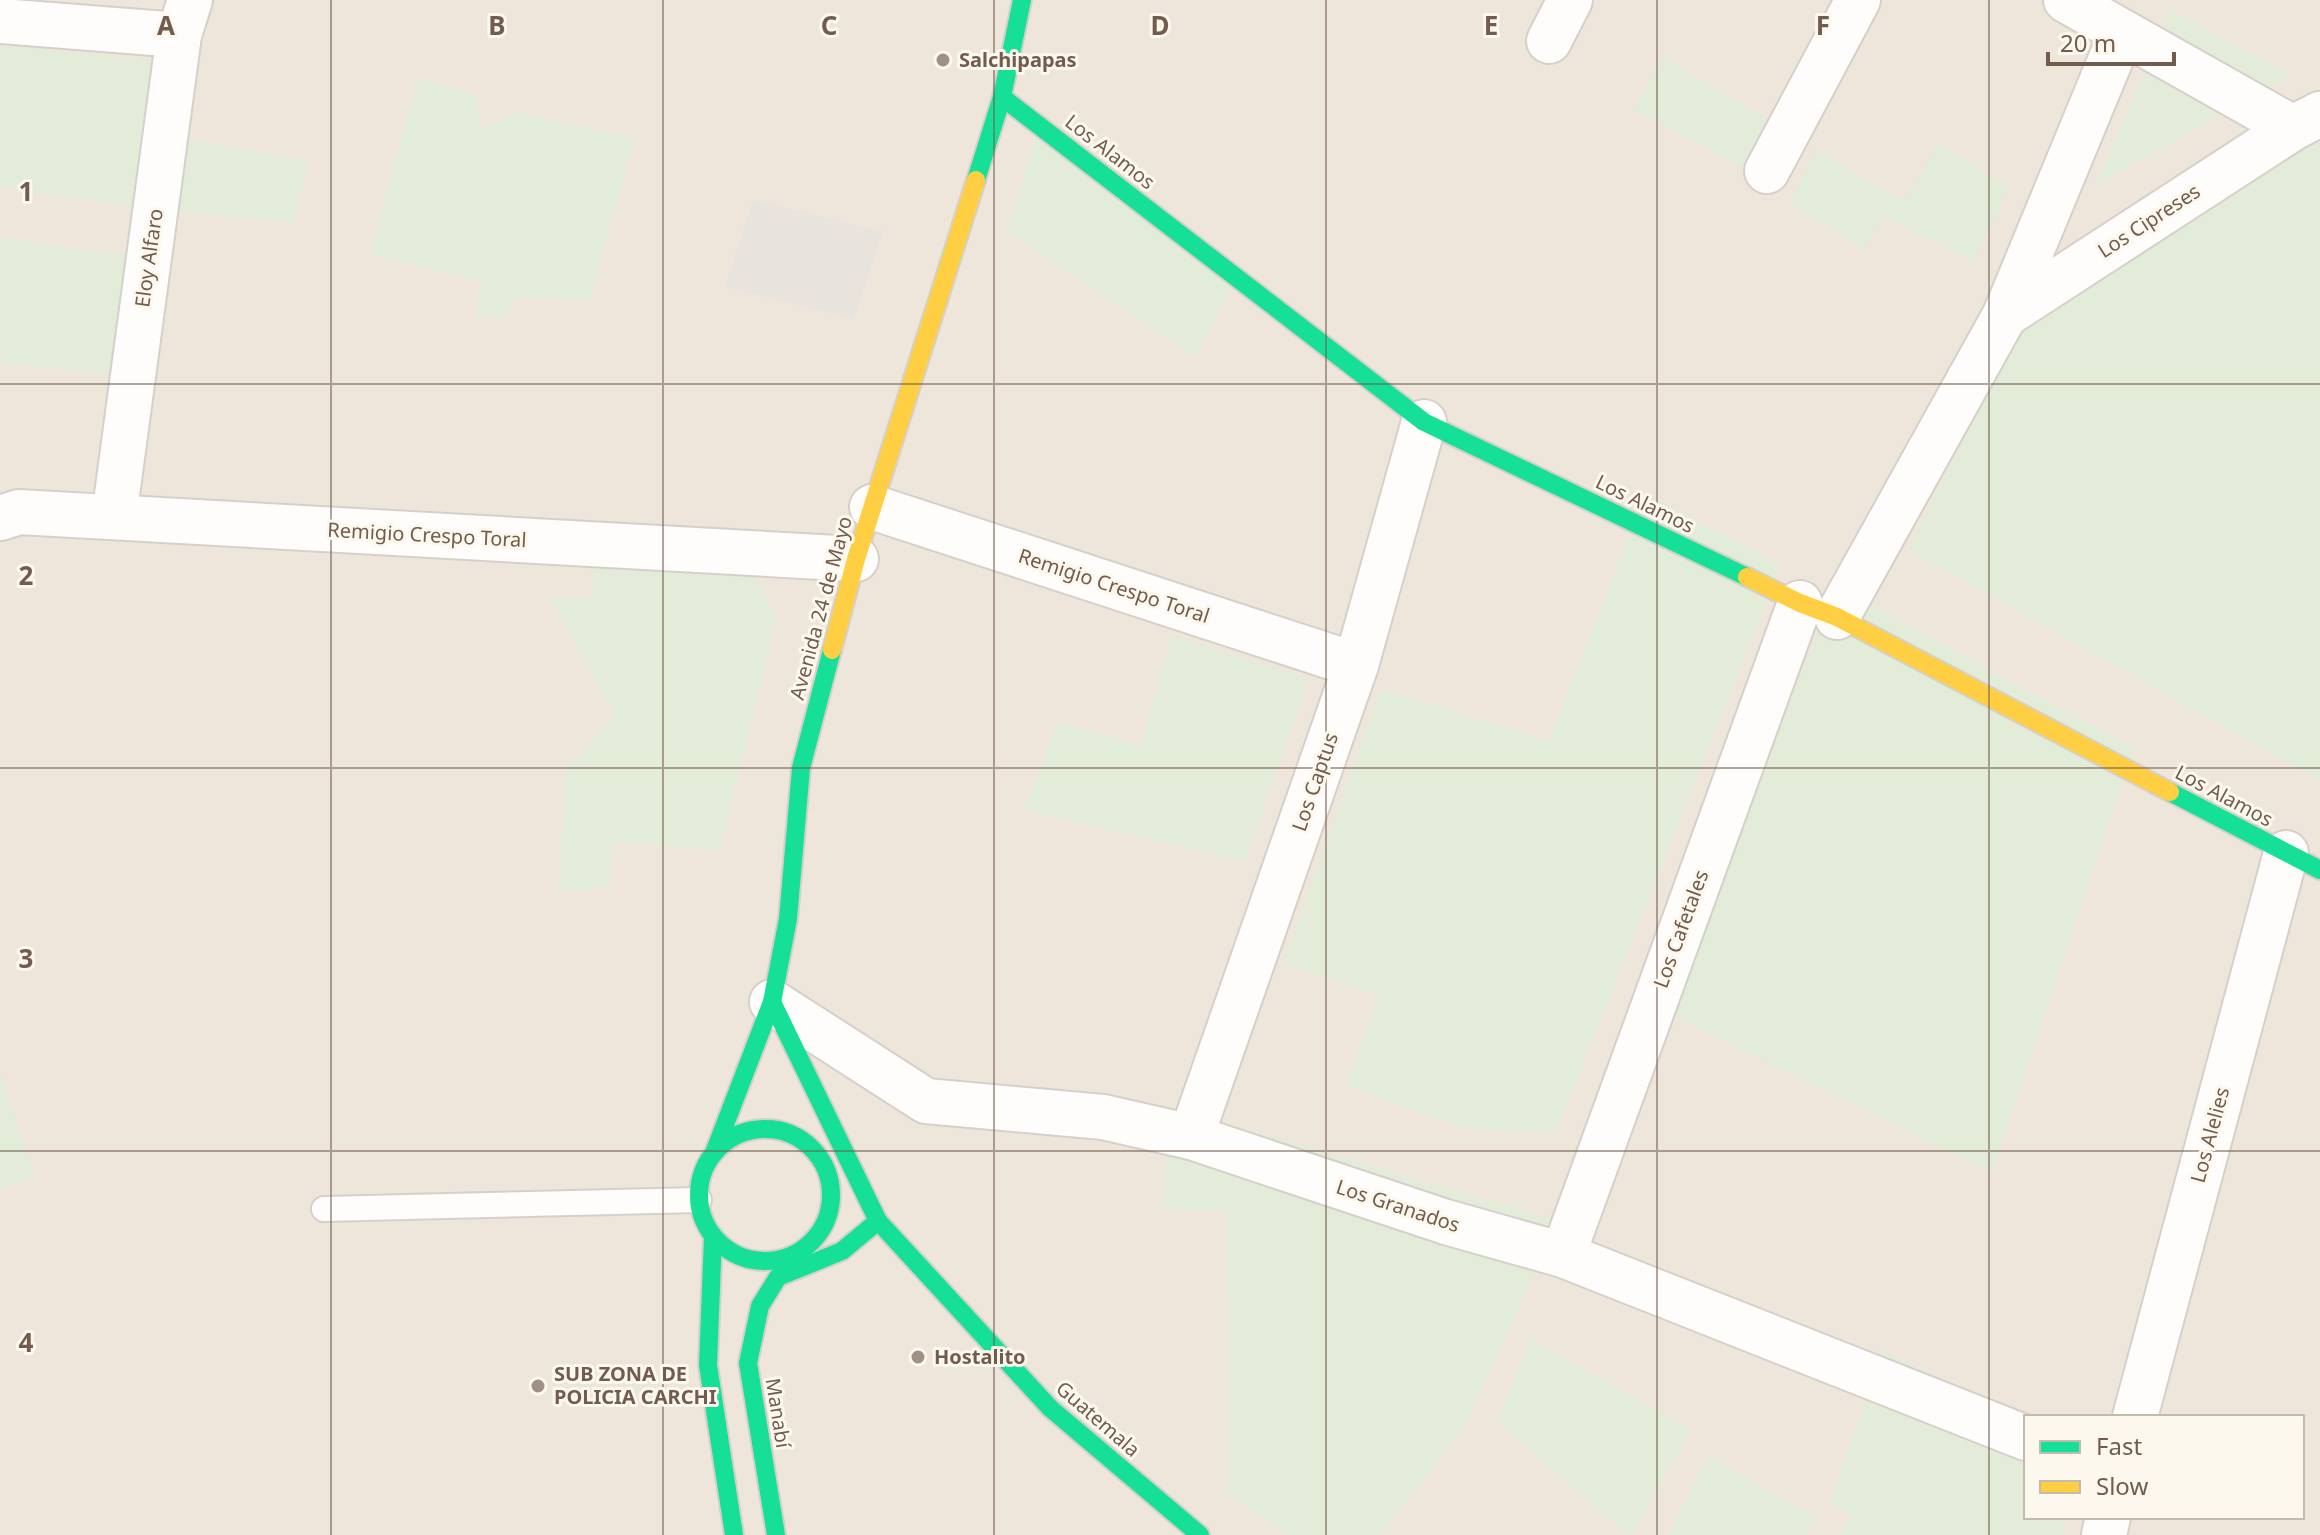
<svg xmlns="http://www.w3.org/2000/svg" width="2320" height="1535" viewBox="0 0 2320 1535" font-family="'Noto Sans',sans-serif">
	<rect width="100%" height="100%" fill="#f6f3ec"/>
	<!-- residential -->
	<path fill="#eee6da" fill-rule="evenodd" d="M0,0h2320v1535h-2320zM2026,1417h276v100h-276z"/>
	<!-- industrial -->
	<path fill="#e8e3dd" d="M753,200l130,32 -29,87 -129,-32z"/>
	<!-- green -->
	<g fill="#e3ecd8">
		<path d="M2171,10l121,65 -197,111z"/>
		<path d="M0,43l168,21 -22,145 -146,-21z"/>
		<path d="M1662,57l108,63 -26,48 -111,-58z"/>
		<path d="M418,78l59,17 4,35 36,-18 118,25 -45,164 -73,-4 -15,22 -27,-3 6,-35 -112,-26z"/>
		<path d="M1037,133l198,146 -39,79 -189,-127z"/>
		<path d="M176,137l133,23 -16,63 -137,-13z"/>
		<path d="M2320,137v644l-413,-232 126,-242z"/>
		<path d="M1938,143l71,44 -35,74 -89,-44 -22,32 -73,-46 25,-53 89,51z"/>
		<path d="M0,237l131,19 -13,119 -101,-9 -17,-5z"/>
		<path d="M1645,494l136,70 -225,570 -94,-6 -116,-42 32,-91 -95,-31 98,-275 168,51z"/>
		<path d="M591,552l158,14 28,52 -57,233 -106,-9 -4,45 -52,5 7,-120 49,-57 -64,-118h42z"/>
		<path d="M1837,586l297,162 -142,425 -328,-162z"/>
		<path d="M1171,636l138,43 -64,183 -221,-52 34,-89 83,25z"/>
		<path d="M0,1070l35,108 -35,12z"/>
		<path d="M1168,1106l390,114 -92,205 -86,110h-93l-59,-42 -2,-283 -64,-1z"/>
		<path d="M1530,1339l162,91 -60,105h-4l-131,-113z"/>
		<path d="M1883,1350l96,47 47,20v100h40l-4,18h-221l11,-21 -23,-11z"/>
		<path d="M1708,1456l108,61 -11,18h-137z"/>
	</g>
	<g fill="none" stroke-linecap="round" stroke-linejoin="round">
		<defs>
			<path id="lane" d="M324,1209l375,-9"/>
			<g id="street">
				<path d="M2066,0l227,128"/>
				<path d="M0,21l179,14"/>
				<path d="M1549,41l21,-41"/>
				<path d="M1767,171l91,-171"/>
				<path d="M2005,315l288,-187 27,-14"/>
				<path d="M872,507l484,158"/>
				<path d="M114,517l65,-482 11,-35"/>
				<path d="M0,518l19,-6 837,47"/>
				<path d="M1837,617l168,-302 117,-283"/>
				<path d="M772,1002l154,99 177,16 88,20 255,85 117,33 463,183"/>
				<path d="M1191,1137l165,-472 68,-243"/>
				<path d="M1563,1255l237,-652"/>
				<path d="M2135,1417l151,-564"/>
				<path d="M2104,1535l4,-18"/>
			</g>
			<g id="fast">
				<path d="M1002,97l422,325 323,155"/>
				<path d="M976,180l26,-83 20,-97"/>
				<path d="M2170,792l150,78"/>
				<path d="M772,1002l106,219 172,187 150,127"/>
				<circle cx="765" cy="1195" r="66"/>
				<path d="M714,1153l58,-151 16,-83 13,-151 31,-118"/>
				<path d="M713,1236l-5,129 26,170"/>
				<path d="M776,1535l-28,-172 12,-57 18,-29 64,-26 36,-30"/>
			</g>
			<g id="slow">
				<path d="M1747,577l53,26 37,14 333,175"/>
				<path d="M832,650l24,-91 120,-379"/>
			</g>
		</defs>
		<!-- lane casing -->
		<use href="#lane" stroke="#d5d0ca" stroke-width="28"/>
		<!-- street casing -->
		<use href="#street" stroke="#d5d0ca" stroke-width="48"/>
		<!-- fast casing -->
		<use href="#fast" stroke="#d6d0ca" stroke-width="22"/>
		<!-- slow casing -->
		<use href="#slow" stroke="#d6d0ca" stroke-width="22"/>
		<!-- lane -->
		<use href="#lane" stroke="#fefdfc" stroke-width="24"/>
		<!-- street -->
		<use href="#street" stroke="#fefdfc" stroke-width="44"/>
		<!-- fast -->
		<use href="#fast" stroke="#16e098" stroke-width="18"/>
		<!-- slow -->
		<use href="#slow" stroke="#ffcf43" stroke-width="18"/>
	</g>
	<!-- grid -->
	<path fill="none" stroke="#725c4e" stroke-width="2" stroke-opacity="0.55" d="M331,0v1535M663,0v1535M994,0v1535M1326,0v1535M1657,0v1535M1989,0v1535M0,384h2320M0,768h2320M0,1151h2320"/>
	<!-- markers -->
	<g fill="#a09185" stroke="#fdf8ee" stroke-width="3">
		<circle cx="943" cy="60" r="8"/>
		<circle cx="918" cy="1357" r="8"/>
		<circle cx="538" cy="1386" r="8"/>
	</g>
	<g text-anchor="middle" stroke-width="6" stroke-linejoin="round" paint-order="stroke">
		<!-- poi labels -->
		<g font-size="20" font-weight="bold" fill="#725c4e" stroke="#fdf8ee" text-anchor="start">
			<text x="959" y="67">Salchipapas</text>
			<text x="934" y="1364">Hostalito</text>
			<text x="554" y="1381">SUB ZONA DE<tspan x="554" dy="23">POLICIA CARCHI</tspan></text>
		</g>
		<!-- street labels -->
		<g font-size="20" fill="#725c4e" stroke="#fdf8ee">
			<text transform="translate(1110 152) rotate(38)" y="7">Los Alamos</text>
			<text transform="translate(2149 221) rotate(-33)" y="7">Los Cipreses</text>
			<text transform="translate(149 258) rotate(-82)" y="7">Eloy Alfaro</text>
			<text transform="translate(1645 504) rotate(26)" y="7">Los Alamos</text>
			<text transform="translate(427 535) rotate(3)" y="7">Remigio Crespo Toral</text>
			<text transform="translate(1114 586) rotate(18)" y="7">Remigio Crespo Toral</text>
			<text transform="translate(821 608) rotate(-75)" y="7">Avenida 24 de Mayo</text>
			<text transform="translate(1315 782) rotate(-71)" y="7">Los Captus</text>
			<text transform="translate(2224 796) rotate(28)" y="7">Los Alamos</text>
			<text transform="translate(1681 929) rotate(-70)" y="7">Los Cafetales</text>
			<text transform="translate(2210 1135) rotate(-75)" y="7">Los Alelies</text>
			<text transform="translate(1398 1206) rotate(18)" y="7">Los Granados</text>
			<text transform="translate(778 1413) rotate(81)" y="7">Manabí</text>
			<text transform="translate(1098 1419) rotate(41)" y="7">Guatemala</text>
		</g>
	</g>
	<g font-size="26" text-anchor="middle" font-weight="bold" fill="#725c4e" stroke="#fdf8ee" stroke-width="6" stroke-linejoin="round" paint-order="stroke">
		<text x="166" y="35">A</text>
		<text x="497" y="35">B</text>
		<text x="829" y="35">C</text>
		<text x="1160" y="35">D</text>
		<text x="1491" y="35">E</text>
		<text x="1823" y="35">F</text>
		<text x="26" y="201">1</text>
		<text x="26" y="585">2</text>
		<text x="26" y="968">3</text>
		<text x="26" y="1352">4</text>
	</g>
	<!-- legend -->
	<rect x="2024" y="1415" width="280" height="104" fill="#fdf8ee" stroke="#c5baae" stroke-width="2"/>
	<rect x="2040" y="1441" width="40" height="12" fill="#16e098" stroke="#c5baae" stroke-width="2"/>
	<text x="2096" y="1455" font-size="24" fill="#725c4e">Fast</text>
	<rect x="2040" y="1481" width="40" height="12" fill="#ffcf43" stroke="#c5baae" stroke-width="2"/>
	<text x="2096" y="1495" font-size="24" fill="#725c4e">Slow</text>
	<!-- scale -->
	<path d="M2048 52v12h126v-12" fill="none" stroke="#725c4e" stroke-width="4"/>
	<text x="2060" y="52" font-size="24" fill="#725c4e" stroke="#fdf8ee" stroke-width="6" paint-order="stroke">20 m</text>
</svg>
